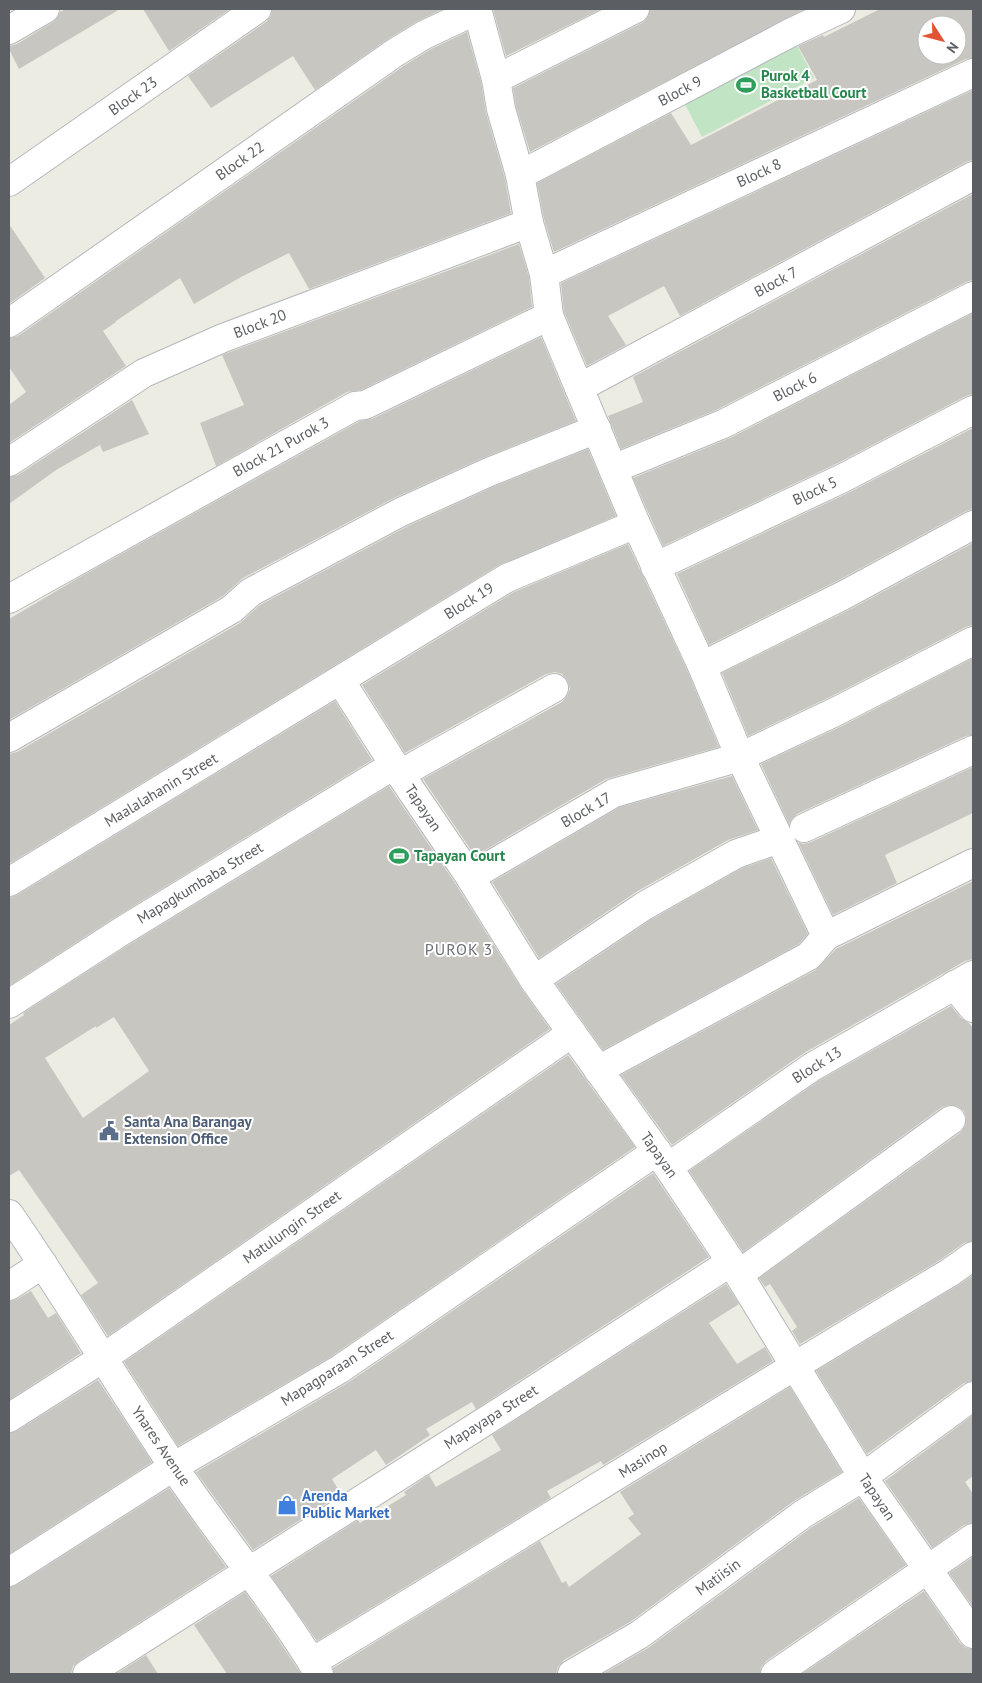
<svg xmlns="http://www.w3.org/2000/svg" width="982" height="1683" viewBox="0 0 982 1683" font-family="'PT Sans',sans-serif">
	<rect width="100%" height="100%" fill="#edece3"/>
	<!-- green -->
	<path fill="#c0e4c4" d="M791,34l23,44 -112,59 -23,-44z"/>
	<!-- building -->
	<g fill="#c8c6c0" fill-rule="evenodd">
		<path d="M66,9h54l-101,60 -10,-20v-3l8,-2 36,-22 5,-5 2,-5z"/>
		<path d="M143,9h87l-61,42z"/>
		<path d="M272,9h171l-27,13 -28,17 -73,51 -22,-34 -82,52 -23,-32 78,-54 5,-6z"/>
		<path d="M493,9h108l-95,47z"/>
		<path d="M650,9h155l-275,143 -14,-46 -3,-18 129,-65 6,-6z"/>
		<path d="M880,9h93v49l-7,1 -412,193 -10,-33 -7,-36 134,-70 20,32 126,-65 -19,-34 25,-11 1,2zM927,25h30v30h-30z"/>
		<path d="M467,32l14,50 5,31 19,66 6,34 -202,76 -20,-36 -48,24 -47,27 -14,-26 -64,43v1l-13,9 23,35 -117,77v-38l17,-13 -17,-25v-29l9,-2 387,-271 26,-16z"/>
		<path d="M973,90v70l-7,2 -286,154 -16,-30 -56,30 18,29 -39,21 -23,-54 -3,-29z"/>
		<path d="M973,194v86l-7,2 -250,128 -95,39 -13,-33 35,-14 -10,-25z"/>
		<path d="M9,224l36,54 -36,26z"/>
		<path d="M519,244l10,33 3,30 -171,83 -14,2 -131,74 -16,-43 44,-18 -22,-50z"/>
		<path d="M973,313v81l-7,2 -130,68 -173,82 -30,-68 97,-40z"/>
		<path d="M541,337l35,84 -93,37 -89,40 -151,80 -20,18 -214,124v-101l71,-42 280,-156 12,-2z"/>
		<path d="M132,400l17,34 -46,18 -3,-7 -44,25 -47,34v-27l9,-2z"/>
		<path d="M973,428v81l-7,2 -129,70 -128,64 -32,-71 173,-82z"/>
		<path d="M588,449l28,67 -117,49 -490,299v-110l8,-2 223,-129 20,-18 148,-79 87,-40z"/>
		<path d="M973,543v82l-7,2 -138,71 -80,38 -26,-63 129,-64z"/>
		<path d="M628,544l60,128 31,75 -113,32 -131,77 -52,-77 139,-77 5,-6 3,-7 -3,-9 -5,-6 -7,-2 -9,2 -141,79 -43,-68 152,-93z"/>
		<path d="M973,658v77l-7,1 -169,78 -5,5 -3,5 -28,-60 81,-38z"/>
		<path d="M335,701l37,59 -258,158 -105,68v-88l8,-3z"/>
		<path d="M973,767v46l-88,42 12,28 -64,32 -35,-73 5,2 8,-2z"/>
		<path d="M732,776l26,54 -30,10 -92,52 -97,66 -47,-76 128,-75z"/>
		<path d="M389,786l68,100 64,102 29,41 -442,307 -27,-41 17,-12 -79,-113 -10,6v-151l15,-10 -1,-2 107,-69zM114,1017l35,54 -66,47 -38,-60 51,-32v2z"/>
		<path d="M771,858l37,76 -9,10 -196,106 -47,-66 96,-65 90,-51z"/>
		<path d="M973,881v78l-8,2 -161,92 -132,92 -51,-70 195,-105 20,-21z"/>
		<path d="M951,1006l10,12 8,5 4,5v213l-9,2 -24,17 -140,84 -8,-13 5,-4 -27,-43 -5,3 -6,-9 201,-145 5,-7 1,-8 -2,-7 -7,-5 -8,-1 -7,2 -199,145 -54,-81 131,-91z"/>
		<path d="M568,1055l67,92 -303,209 -154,90 -54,-84z"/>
		<path d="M653,1173l56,84 -233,152 -4,-7 -46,27 4,6 -44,30 -10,-15 -44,29 9,15 -88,56 -57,-78 153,-90z"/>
		<path d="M973,1275v106l-9,2 -97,71 -51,-83 141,-85z"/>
		<path d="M726,1284l13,20 -30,19 28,41 28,-17 8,14 -170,104 -2,-4 -54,30 4,7 -234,143 -46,-65 87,-56 2,3 46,-28 -2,-3 25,-17 7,12 65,-37 -9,-15z"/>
		<path d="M31,1291l17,27 8,-5 25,40 -72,47v-99l8,-2z"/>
		<path d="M98,1380l54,82 -143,92v-121l8,-2z"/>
		<path d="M790,1387l52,85 -48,29 -164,121 -66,38 -6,7 -2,7h-222l-1,-6 207,-127 22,42 4,-2 3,6 72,-53 -13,-16 6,-4 -14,-22z"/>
		<path d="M973,1415v61l-8,6 8,12v29l-9,2 -32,23 -47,-67z"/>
		<path d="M169,1488l57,79 -147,94 -6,5 -2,8h-62v-87l8,-2z"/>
		<path d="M859,1498l47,67 -140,96 -5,6 -1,7h-157l45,-26 164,-121z"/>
		<path d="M973,1557v50l-24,-34z"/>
		<path d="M924,1591l36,52 6,5 7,1v25h-171z"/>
		<path d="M245,1592l26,37 30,45h-74l-33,-49z"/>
		<path d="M146,1655l12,19h-42z"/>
	</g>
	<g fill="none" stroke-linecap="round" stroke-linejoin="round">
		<defs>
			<g id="minor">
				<path d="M477,9l19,70 5,30 19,66 9,48 15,51 5,42 87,208 66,142 38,91 86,179"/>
				<path d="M9,30l36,-21"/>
				<path d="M496,79l139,-70"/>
				<path d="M520,175l272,-143 49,-23"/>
				<path d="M9,182l248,-173"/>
				<path d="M544,274l429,-201"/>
				<path d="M9,323l387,-271 28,-17 53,-25"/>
				<path d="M579,388l394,-212"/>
				<path d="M9,462l135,-89 79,-35 306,-115"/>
				<path d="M613,469l110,-45 250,-128"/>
				<path d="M655,567l188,-89 130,-68"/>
				<path d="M9,599l346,-193 10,-1 184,-89"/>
				<path d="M702,666l142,-71 129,-70"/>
				<path d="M340,680l60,94 70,103 64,103 134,187 63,95 132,215 110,157"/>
				<path d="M9,738l223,-129 19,-17 150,-80 88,-40 108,-43"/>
				<path d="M400,774l154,-86"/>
				<path d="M804,828l169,-78"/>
				<path d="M470,877l144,-84 126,-36 95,-45 138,-71"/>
				<path d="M9,882l498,-304 129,-54"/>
				<path d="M534,980l110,-74 92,-52 43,-15"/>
				<path d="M954,985l19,23"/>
				<path d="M9,1004l113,-73 272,-166"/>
				<path d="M598,1070l211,-114 17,-20 147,-73"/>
				<path d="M668,1167l144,-100 161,-92"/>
				<path d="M9,1214c57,82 108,169 164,252 47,70 102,135 146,208"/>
				<path d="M739,1274l212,-154"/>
				<path d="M9,1286l34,-22"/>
				<path d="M9,1418l94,-60 469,-325"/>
				<path d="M9,1572l164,-105 167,-98 317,-218"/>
				<path d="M312,1662c213,-128 423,-262 637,-389l24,-17"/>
				<path d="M87,1674l430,-273 214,-139"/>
				<path d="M572,1674l67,-39 164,-121 60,-37 110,-81"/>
				<path d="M775,1674l198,-136"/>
			</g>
		</defs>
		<!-- minor casing -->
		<use href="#minor" stroke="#b5b8bc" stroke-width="30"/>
		<!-- minor -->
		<use href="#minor" stroke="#fff" stroke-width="28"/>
	</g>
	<!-- icons -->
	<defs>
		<symbol id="stadium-bare" viewBox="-9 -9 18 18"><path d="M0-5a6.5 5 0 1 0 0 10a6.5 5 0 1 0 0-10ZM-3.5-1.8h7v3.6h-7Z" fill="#2e9e5b" stroke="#fff" stroke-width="2.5" paint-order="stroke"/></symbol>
		<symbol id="civic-bare" viewBox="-9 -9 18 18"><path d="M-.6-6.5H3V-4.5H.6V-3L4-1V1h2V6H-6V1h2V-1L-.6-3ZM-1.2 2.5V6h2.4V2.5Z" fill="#5c6f8a" stroke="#fff" stroke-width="2.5" paint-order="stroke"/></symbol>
		<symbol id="shop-bare" viewBox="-9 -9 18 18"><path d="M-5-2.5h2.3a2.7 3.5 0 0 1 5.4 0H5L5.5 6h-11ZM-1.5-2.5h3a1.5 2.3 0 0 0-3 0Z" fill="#3f7fe0" stroke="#fff" stroke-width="2.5" paint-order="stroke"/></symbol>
	</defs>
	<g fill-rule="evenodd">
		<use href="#stadium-bare" x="732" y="71" width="28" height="28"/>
		<use href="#stadium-bare" x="385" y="842" width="28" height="28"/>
		<use href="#civic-bare" x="95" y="1117" width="28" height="28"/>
		<use href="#shop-bare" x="273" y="1491" width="28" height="28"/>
	</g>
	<g text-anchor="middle" stroke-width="4" stroke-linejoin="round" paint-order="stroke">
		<!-- leisure labels -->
		<g font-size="15" font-weight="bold" fill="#27864d" stroke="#fff" text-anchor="start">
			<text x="761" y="81">Purok 4<tspan x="761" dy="17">Basketball Court</tspan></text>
			<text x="414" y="861">Tapayan Court</text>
		</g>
		<!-- street labels -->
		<g font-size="15" fill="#5b5e63" stroke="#fff">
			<text transform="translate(680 91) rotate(-28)" y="5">Block 9</text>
			<text transform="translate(133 96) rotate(-35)" y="5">Block 23</text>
			<text transform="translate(240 161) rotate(-35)" y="5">Block 22</text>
			<text transform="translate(759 173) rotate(-25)" y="5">Block 8</text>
			<text transform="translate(776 282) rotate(-28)" y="5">Block 7</text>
			<text transform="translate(260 324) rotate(-21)" y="5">Block 20</text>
			<text transform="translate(795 387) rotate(-27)" y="5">Block 6</text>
			<text transform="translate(281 447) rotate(-29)" y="5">Block 21 Purok 3</text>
			<text transform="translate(815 491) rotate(-25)" y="5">Block 5</text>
			<text transform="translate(469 601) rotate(-32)" y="5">Block 19</text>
			<text transform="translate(161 790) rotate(-31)" y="5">Maalalahanin Street</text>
			<text transform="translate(423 808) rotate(56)" y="5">Tapayan</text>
			<text transform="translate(586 810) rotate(-30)" y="5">Block 17</text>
			<text transform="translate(200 883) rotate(-31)" y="5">Mapagkumbaba Street</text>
			<text transform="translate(817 1065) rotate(-32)" y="5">Block 13</text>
			<text transform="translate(659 1155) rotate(55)" y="5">Tapayan</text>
			<text transform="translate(292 1227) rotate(-35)" y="5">Matulungin Street</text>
			<text transform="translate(337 1368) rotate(-32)" y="5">Mapagparaan Street</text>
			<text transform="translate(491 1417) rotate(-32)" y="5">Mapayapa Street</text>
			<text transform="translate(161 1446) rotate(56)" y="5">Ynares Avenue</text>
			<text transform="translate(643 1460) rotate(-32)" y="5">Masinop</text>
			<text transform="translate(877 1497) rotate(56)" y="5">Tapayan</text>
			<text transform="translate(718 1577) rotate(-36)" y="5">Matiisin</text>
		</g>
		<!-- service labels -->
		<g font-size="15" font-weight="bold" fill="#4e5e75" stroke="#fff" text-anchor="start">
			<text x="124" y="1127">Santa Ana Barangay<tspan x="124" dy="17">Extension Office</tspan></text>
		</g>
		<!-- shop labels -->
		<g font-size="15" font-weight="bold" fill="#366cbe" stroke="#fff" text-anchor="start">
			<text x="302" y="1501">Arenda<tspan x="302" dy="17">Public Market</tspan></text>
		</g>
		<!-- neighbourhood labels -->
		<g font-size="16" letter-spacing="1" fill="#6c6f75" stroke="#fff">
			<text x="459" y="955">PUROK 3</text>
		</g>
	</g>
	<!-- border -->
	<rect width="982" height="1683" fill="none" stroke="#5b5e63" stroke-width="20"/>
	<!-- north arrow -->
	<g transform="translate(942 40) rotate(126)"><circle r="24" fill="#ffffff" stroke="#bdbfc1"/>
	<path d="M0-4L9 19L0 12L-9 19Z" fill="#e15435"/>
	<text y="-8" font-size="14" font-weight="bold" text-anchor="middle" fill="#5b5e63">N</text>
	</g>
</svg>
